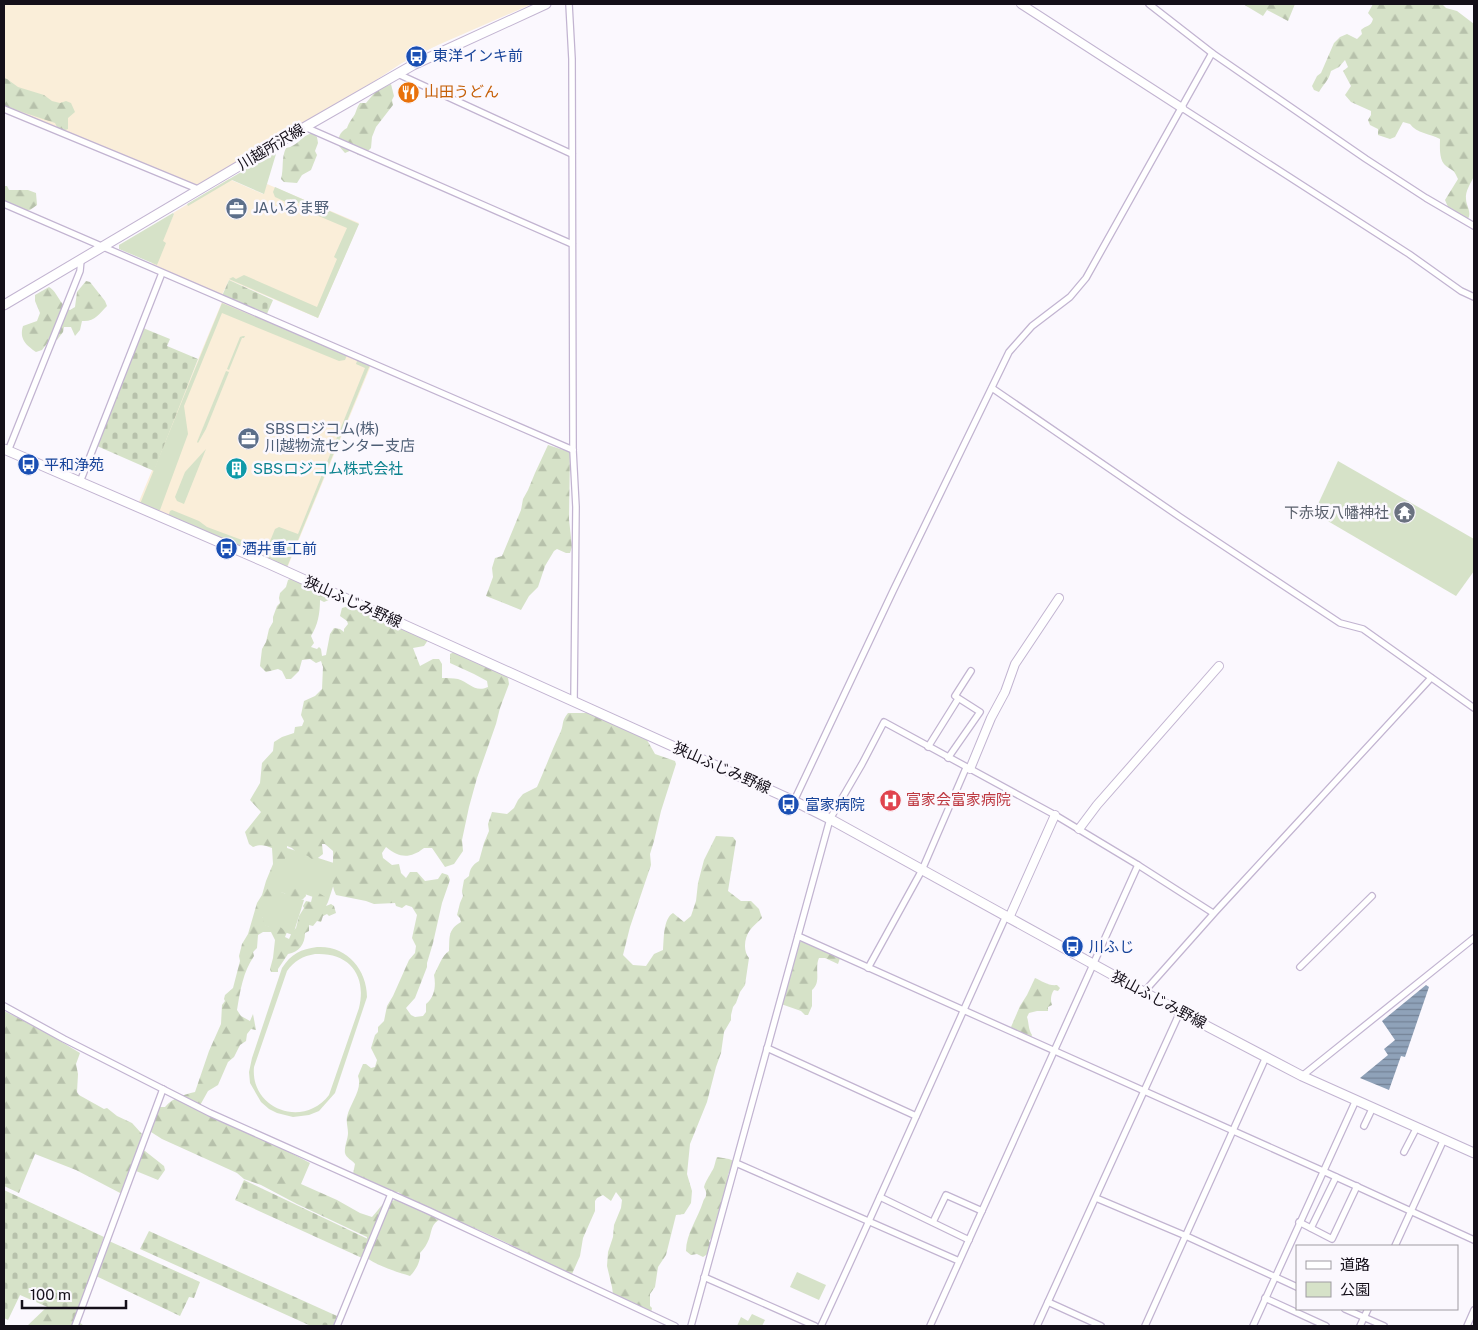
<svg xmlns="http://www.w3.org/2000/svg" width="1478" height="1330" viewBox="0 0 1478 1330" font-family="'Public Sans','Noto Sans JP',sans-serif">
	<defs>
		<pattern id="forest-firs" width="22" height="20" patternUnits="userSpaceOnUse" patternTransform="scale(1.25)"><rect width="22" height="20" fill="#d6e2c8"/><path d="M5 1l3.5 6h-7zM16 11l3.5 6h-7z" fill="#b7c1ab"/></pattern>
		<pattern id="cemetery-stones" width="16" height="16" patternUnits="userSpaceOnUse" patternTransform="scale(1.25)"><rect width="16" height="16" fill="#d6e2c8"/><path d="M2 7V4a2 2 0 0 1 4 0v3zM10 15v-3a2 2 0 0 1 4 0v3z" fill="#b7c1ab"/></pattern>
		<pattern id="water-rules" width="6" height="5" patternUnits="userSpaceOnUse" patternTransform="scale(1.25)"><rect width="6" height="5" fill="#8fa2b9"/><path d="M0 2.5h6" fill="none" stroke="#748296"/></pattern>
	</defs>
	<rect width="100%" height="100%" fill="#fbf8fe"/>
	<!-- industrial -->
	<g fill="#faeed9">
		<path d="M4,4h528l-94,41 -36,18 -29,19 -177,104 -192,-80z"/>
		<path d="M229,179l34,15 4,-10 92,39 -41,95 -89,-38 -7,15 -70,-31 22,-50 -1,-1z"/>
		<path d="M222,302l149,63 -83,201 -150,-62z"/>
	</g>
	<!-- green -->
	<g fill="#d6e2c8" fill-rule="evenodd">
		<path d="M275,152l1,2 -12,40 -32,-14 -44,26 -1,-2z"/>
		<path d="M275,187l84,37 -41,94 -89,-39 4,-2 3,2 8,-4 73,32 20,-48 -3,-2 13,-29 -45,-19 1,-4 -13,-6 -2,4 -13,-6 -2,-5z"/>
		<path d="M173,213l1,1 -11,27 3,2 -9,22 -38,-16v-4z"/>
		<path d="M222,303l125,52 -2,5 -6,1 -117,-48 -38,93 4,28 -28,76 -2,1 -18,-7z"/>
		<path d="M243,336h2l-1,2h-2l-13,32 -2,-1 13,-32z"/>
		<path d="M357,361h1l12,4 -83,202 -22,-9 -1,-2 11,-27 4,-2 19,7 67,-166 -9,-4z"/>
		<path d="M226,371l3,1 -23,57 -8,14 -1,-1z"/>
		<path d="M206,449l-22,55 -7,-3 -2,-4 10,-25z"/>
		<path d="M1338,461l136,78v32l-18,25 -142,-83z"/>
		<path d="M172,510l27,11 8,6 51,19 -2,5 -2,-1 -1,2 -85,-35 2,-6z"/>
		<path d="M287,848l53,17 -12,37 -53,-18z"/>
		<path d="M272,889l32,11 -11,35 -33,-11z"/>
		<path d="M317,947c29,-2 50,22 50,50l-32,96 -16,18 -10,4 -16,2 -16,-4 -8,-4 -8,-7 -11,-19 -1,-11 3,-14 30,-90c9,-14 19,-19 35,-21zM315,954c34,-2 52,21 44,54l-30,87c-26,34 -79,14 -75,-28l33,-96c7,-10 16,-15 28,-17z"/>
		<path d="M797,1272l29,13 -7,15 -29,-13z"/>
		<path d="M752,1314l13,6 -3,6h-25l4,-9 7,4z"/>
	</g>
	<!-- forest -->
	<g fill="url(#forest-firs)" fill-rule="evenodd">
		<path d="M1243,4h52l-7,17 -21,-11 -4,6z"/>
		<path d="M1373,4h69l4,4 11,3 17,13v152c-3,7 -9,15 -8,23 0,7 6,13 2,20 -8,-3 -12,-8 -20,-12l-3,-7 13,-21c-5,-12 -7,-8 -14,-15 -5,-6 -4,-18 -4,-25 -9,-5 -24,-6 -30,-15l-7,-2 -8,15 -5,2 -12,-4v-6l-8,-4 -2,-5 3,-5v-4l-20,-9 -6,-7 6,-9 -8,-15 5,-4 -3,-7 -6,7 -8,4c-3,11 -7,12 -12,21l-5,-2 -2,-4 5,-10 4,-3 13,-30 6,-6 7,-3 10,5 5,-5 -1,-4c5,-5 10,-3 12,-11l-5,-6z"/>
		<path d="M4,78l3,1 11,8 26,8 8,6 8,2 6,-2 5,2 4,9 -7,6v11l-5,2 -6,-4 -2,-4 -51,-17z"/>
		<path d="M391,84l3,12 -2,4 1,5 -17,22 -4,10 -1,11 -8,8 -5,-1 -6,-5 -7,3 -7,-8c0,-8 2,-13 9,-17 2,-6 5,-9 8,-14 2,-5 2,-7 5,-11h6l10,-12z"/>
		<path d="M312,133l5,4 1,6 -3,8 2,4 -6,15 -9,5 -5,8 -13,-1 -3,-3c3,-10 0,-21 5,-31 12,-2 15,-12 26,-15z"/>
		<path d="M4,186h3l2,4h19l8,3 1,12 -7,5h-6l-20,-9z"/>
		<path d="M86,281l4,1 15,19 2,5c-8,8 -12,16 -25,15l-2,9 -5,6 -4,-9h-7l-1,5 -6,8 -8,1 -7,9 -6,2c-10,-7 -17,-13 -13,-26l14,-5 3,-8 -5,-12v-6l14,-8c9,5 9,16 21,23l5,-3 2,-15z"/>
		<path d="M548,445l22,7 -1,67 3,28 -2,6h-4l-9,-4 -3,2 -9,15 -7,21 -9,9 -8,14 -35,-14 7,-19 -1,-9 3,-10 7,-2 19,-46 2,-11 5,-9 7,-17z"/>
		<path d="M292,578l20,7 4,6 6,-1 14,7 -12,5 -4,-2c0,13 -2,25 -9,36l3,7 -3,4 6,2 2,-2 2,2 1,7 4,-1 4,-21 4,-6 6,1 4,3v-3l4,-5 -1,-3 -7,-5 2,-8 10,-3 10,3 7,6 14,4 10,7 35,15 -4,6 -11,2 7,18 13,-7h6l3,5v14c5,0 11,0 16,1 12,4 17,14 30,8l-1,-6 -13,-7 -24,-11v-9l4,-2 49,21 5,5 1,6 -9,24 -4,16 -19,54 -8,29 -7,33 1,11 -9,13 -9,3 -13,-19h-8c-14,11 -25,10 -38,-1l-4,6 1,5 9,7 7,-1 2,9 5,5 4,-6h7l8,9 13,-2 4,-6 6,2 2,5 -8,23 -9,40 -6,20v4l-12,31 -9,10 5,7 4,2 8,-1 3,-4v-8c9,-7 10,-19 8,-29 4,-7 8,-20 15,-24 1,-13 -2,-21 12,-29l-1,-4 -3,-3 3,-12 3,-7 -1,-5 2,-11 5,-4c1,-7 3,-11 10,-15l5,-18 5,-12 -1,-7 4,-12 15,2 7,-6 4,-8 5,-6 14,-7c8,-18 15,-37 24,-56 3,-8 0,-9 7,-18h23l30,14 26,13 8,14 20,7 1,3 -15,47 -7,30 -4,13 1,11 -21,62 -7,28 10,10 13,1 8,-12 9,-4c1,-11 0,-31 10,-37l11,9 7,-6 5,-15 2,-18 6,-23 12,-24 17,1 3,4 -8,50 13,10h10l8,8 3,9c-4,4 -9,8 -12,12 -6,8 -7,21 -1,28l-4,27 -5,7 -4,11 -3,4 -2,8v5l-7,12 -3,21 -5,14 -9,35 -17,42 -3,30 5,17 -1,12 -7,11 -8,1 -10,40 -8,12 -3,20 -5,7v12l2,2 -1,5 -38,-19 -1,-7 -5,-21 1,-14 5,-15 1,-12 7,-17 1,-8 -6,-8 -5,9 -8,-6 -6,3 -2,3v10l-12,27 -3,18 -8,18h-4c-33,-17 -67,-35 -101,-49 -9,-4 -18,1 -26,-6 -10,4 -9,12 -12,20 -2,5 -5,10 -9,14 1,8 -4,17 -10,23 -16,-5 -36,-11 -48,-22l5,-11v-6l-70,-33 -36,-19 -17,-6 -7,-6 -22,-10 -53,-24 -11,-7c0,-9 3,-18 9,-25h5c9,-10 18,-12 30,-15l14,-41 12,-27 1,-19 3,-4 -1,-2 1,-4 8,-7 7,-27 -1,-5 3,-12 6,-10 9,-31 5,-8 4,-14 7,-17 -1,-16c-7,-3 -12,-4 -19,-1l-4,-3 -4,-12 16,-20 -11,-12 10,-17 2,-20 11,-12 1,-9 8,-5 12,-4 1,-6 7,-1 2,-5 -3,-6 3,-14 11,-5 7,-7 1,-22 -2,-6 -5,2 -6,-4 -8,1 -3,11 -8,8h-5l-4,-8 -4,-2 -12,3 -6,-6 2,-17 4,-7 3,-13 4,-7v-5l4,-11 3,-3 -1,-5 1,-5 6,-6 2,-7zM322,844h3l8,7c1,15 -4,30 3,44l30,6 8,3 21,-1 1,3 6,2 4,-3 6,2 5,8 -5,23 4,8 -1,7 -6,7 -16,36 -6,10 -3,15 -6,6v5l-3,3 -4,13 6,12 -2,7 -4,1 -5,-4h-3l-5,12c5,14 -8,27 -11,41 -1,5 1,11 1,16 0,6 -4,14 -3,20 1,5 7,7 10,11l-2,10 38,18h7l3,2 -3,5c-5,2 -11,2 -15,5 -4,4 -7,9 -11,13l-12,-4 -23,-13 -36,-16 9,-21 -36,-19 -39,-16 -23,-13 -6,-1 -8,-5 10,-18 10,-6 10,-23 6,-5 6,-12 6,-4 1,-7 4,-5 5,1 -3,-16 -3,7 -9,-5 -4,-6c3,-19 6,-38 17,-54l-1,-4 4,-4 1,-13 5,-3h8l4,8 -2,18 -3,11 1,3h7v-3l10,-15c11,-2 17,-10 17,-21l4,-2v-6l4,1 4,-5 4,1 2,-6 4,-2 2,2 7,-3 -2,-7 -3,-2 -5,2 2,-4 -1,-4 -8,-5 -6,1 -2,8 -5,-1 -3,5 1,2 -5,8 -3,12 -4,4 -3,7 -4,-2 2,-5 -12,-9 -5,4 -5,-2 -3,-7 4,-4 4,-16 3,-1 3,-5 8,1 10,7 9,-1 3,-3 -1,-8 -17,-4h-12l11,-31v-7l5,2 4,4 12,4 6,5 9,-7z"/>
		<path d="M795,942h12l12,5 2,4h6l13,7 -2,6 -13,-6h-6c-5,11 3,24 -7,32v16l-4,9h-3l-4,-4 -20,-7z"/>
		<path d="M1035,978c7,3 13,8 22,7l3,3 -2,3 -4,-1c-3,4 -4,10 -2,15l-4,2v4h-11l-8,2 -2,4c2,6 1,12 5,18l-1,3 -18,-8 -2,-3 9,-21 7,-11z"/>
		<path d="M4,1011l38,19 38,23 -4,11 2,10 -1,18 2,3 25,14 3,-1 10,8 15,7 10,11 -4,15 7,2 19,15 1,4 -7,10 -22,-9 -14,23 -46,-24 -41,-16 -16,39 -15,-7z"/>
		<path d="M717,1157l12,2 5,2 -6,14 -1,16 -4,4v8l-3,11 -3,4 -2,15 -6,8 2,3 -2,9 -6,4 -6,-3 -6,1 -5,-4c0,-17 12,-33 17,-49 1,-4 3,-4 3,-7 1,-3 -1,-5 -2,-8 2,-7 5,-10 8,-16 3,-4 3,-10 5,-14z"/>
		<path d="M49,1305l23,11 12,10h-57z"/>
	</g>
	<!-- cemetery -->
	<g fill="url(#cemetery-stones)">
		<path d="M229,280l44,20 -7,16 -44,-20z"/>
		<path d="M143,328l27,11 -3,7 31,13 -44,112 -57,-25z"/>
		<path d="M244,1180l126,60 -8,18 -127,-58z"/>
		<path d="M4,1190l100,47 -29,82 -55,-24 -12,25 -4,-2z"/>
		<path d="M149,1231l188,85 -4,10h-22l-171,-77z"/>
		<path d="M109,1241l91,41 -6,16 -5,-1 -9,19 -84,-40z"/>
	</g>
	<!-- water -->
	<path fill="url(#water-rules)" d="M1426,985l3,2 -24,70 -4,-1 -12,34 -29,-12 28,-23 -4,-6 11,-9 -13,-19z"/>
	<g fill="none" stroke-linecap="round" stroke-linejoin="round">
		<defs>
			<g id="minor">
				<path d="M569,4l3,55 1,391 3,57 -2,194"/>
				<path d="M1149,4l63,49 154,106 60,39 48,28"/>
				<path d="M398,74l174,80"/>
				<path d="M1182,108l227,146 52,37 13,6"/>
				<path d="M4,109l196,81"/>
				<path d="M305,127l267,117"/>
				<path d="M4,204l569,246"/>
				<path d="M992,388l188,129 160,106 23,6 111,79"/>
				<path d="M8,451l72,-180 1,-11"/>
				<path d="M80,482l82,-209"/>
				<path d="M928,747l30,-48"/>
				<path d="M948,758l32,-46 -25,-16 16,-25"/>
				<path d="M794,801l99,-210 116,-239 23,-26 38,-29 16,-19 126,-225"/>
				<path d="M1138,865l75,48"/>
				<path d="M798,936l525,235 151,69"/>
				<path d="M1300,967l72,-71"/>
				<path d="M868,968l54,-98 44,-102"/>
				<path d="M1144,992l72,-81 215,-233"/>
				<path d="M4,1006l60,33 146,74 219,98 246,115"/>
				<path d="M767,1048l149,68"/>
				<path d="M1302,1076l172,-138"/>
				<path d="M1364,1126l9,-19"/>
				<path d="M1404,1152l13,-25"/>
				<path d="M736,1163l223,98"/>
				<path d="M880,1197l89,43"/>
				<path d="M1096,1198l90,38 111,51"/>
				<path d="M933,1222l13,-27 36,16"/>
				<path d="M1299,1222l33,17 25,-53"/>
				<path d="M1311,1228l25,-51"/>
				<path d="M1395,1246l49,-107"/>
				<path d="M704,1277l111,49"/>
				<path d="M1265,1298l61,28"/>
				<path d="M1048,1302l53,24"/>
				<path d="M1345,1309l39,17"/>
				<path d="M75,1326l88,-237"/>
				<path d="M337,1326l54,-132"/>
				<path d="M691,1326l139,-507 32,-55 22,-42 171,93 83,50 -208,461"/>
				<path d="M821,1326c63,-136 123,-273 185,-410"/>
				<path d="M1037,1326l143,-314"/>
				<path d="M1145,1326l121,-269"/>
				<path d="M1253,1326l103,-226"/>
				<path d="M1360,1326l8,-17"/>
				<path d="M1467,1326l7,-16"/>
			</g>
			<g id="tertiary">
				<path d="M1021,4l161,104"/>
				<path d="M970,769l21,-51 14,-26 10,-28 44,-66"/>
				<path d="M1079,829l18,-24 122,-139"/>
				<path d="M1009,918l46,-103"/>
			</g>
			<path id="secondary" d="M4,449l261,113 529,239 36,18 350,193 122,64 172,77"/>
			<path id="primary" d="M4,305l301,-178 108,-62 133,-61"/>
		</defs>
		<!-- minor casing -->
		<use href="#minor" stroke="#c2b4d1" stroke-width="8"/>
		<!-- tertiary casing -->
		<use href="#tertiary" stroke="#c2b4d1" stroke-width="10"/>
		<!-- secondary casing -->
		<use href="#secondary" stroke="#c2b4d1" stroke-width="11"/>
		<!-- primary casing -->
		<use href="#primary" stroke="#c2b4d1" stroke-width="11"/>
		<!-- minor -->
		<use href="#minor" stroke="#fff" stroke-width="5.5"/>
		<!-- tertiary -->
		<use href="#tertiary" stroke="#fff" stroke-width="8"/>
		<!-- secondary -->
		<use href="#secondary" stroke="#fff" stroke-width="9"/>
		<!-- primary -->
		<use href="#primary" stroke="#fff" stroke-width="9"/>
	</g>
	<!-- icons -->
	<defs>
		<symbol id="bus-disc" viewBox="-11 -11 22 22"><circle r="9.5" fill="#1a4fb4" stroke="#fbf8fe"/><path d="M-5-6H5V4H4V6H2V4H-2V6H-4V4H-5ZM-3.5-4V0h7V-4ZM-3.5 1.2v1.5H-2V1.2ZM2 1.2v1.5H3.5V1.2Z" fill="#fff"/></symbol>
		<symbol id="restaurant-disc" viewBox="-11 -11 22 22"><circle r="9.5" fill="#e8710a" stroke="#fbf8fe"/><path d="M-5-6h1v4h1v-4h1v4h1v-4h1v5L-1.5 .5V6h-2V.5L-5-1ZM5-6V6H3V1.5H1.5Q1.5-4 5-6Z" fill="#fff"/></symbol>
		<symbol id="office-disc" viewBox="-11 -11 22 22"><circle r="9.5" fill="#5c6f8a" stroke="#fbf8fe"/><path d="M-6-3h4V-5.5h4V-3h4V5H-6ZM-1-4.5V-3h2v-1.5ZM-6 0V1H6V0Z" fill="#fff"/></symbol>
		<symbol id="building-disc" viewBox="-11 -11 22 22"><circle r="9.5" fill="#0f9aa8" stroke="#fbf8fe"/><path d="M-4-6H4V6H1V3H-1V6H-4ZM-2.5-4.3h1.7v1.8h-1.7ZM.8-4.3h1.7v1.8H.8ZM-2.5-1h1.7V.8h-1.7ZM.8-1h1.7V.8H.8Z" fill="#fff"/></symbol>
		<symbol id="temple-disc" viewBox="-11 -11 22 22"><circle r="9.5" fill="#6b7280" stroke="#fbf8fe"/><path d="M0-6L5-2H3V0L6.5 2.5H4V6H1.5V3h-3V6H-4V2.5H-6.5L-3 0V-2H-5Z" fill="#fff"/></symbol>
		<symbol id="hospital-disc" viewBox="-11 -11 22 22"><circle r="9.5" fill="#e0444e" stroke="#fbf8fe"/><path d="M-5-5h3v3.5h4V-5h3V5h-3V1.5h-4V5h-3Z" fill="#fff"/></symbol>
	</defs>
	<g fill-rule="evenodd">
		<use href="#bus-disc" x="404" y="44" width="25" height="25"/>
		<use href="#restaurant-disc" x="396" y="80" width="25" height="25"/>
		<use href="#office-disc" x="224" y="196" width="25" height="25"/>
		<use href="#office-disc" x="236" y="426" width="25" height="25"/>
		<use href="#bus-disc" x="16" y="452" width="25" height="25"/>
		<use href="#building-disc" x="224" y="456" width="25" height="25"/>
		<use href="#temple-disc" x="1392" y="500" width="25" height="25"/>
		<use href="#bus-disc" x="214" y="536" width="25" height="25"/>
		<use href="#hospital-disc" x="878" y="788" width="25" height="25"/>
		<use href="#bus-disc" x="776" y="792" width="25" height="25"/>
		<use href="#bus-disc" x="1060" y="934" width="25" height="25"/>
	</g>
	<g text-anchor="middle" stroke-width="5" stroke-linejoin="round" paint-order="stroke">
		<!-- transit labels -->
		<g font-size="15" fill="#164399" stroke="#fbf8fe" text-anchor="start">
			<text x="433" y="61">東洋インキ前</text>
			<text x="44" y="470">平和浄苑</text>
			<text x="242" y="554">酒井重工前</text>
			<text x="805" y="810">富家病院</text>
			<text x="1089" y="952">川ふじ</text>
		</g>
		<!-- food labels -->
		<g font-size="15" fill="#c56008" stroke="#fbf8fe" text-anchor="start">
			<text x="424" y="97">山田うどん</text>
		</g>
		<!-- street labels -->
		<g font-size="15" fill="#140f19" stroke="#fbf8fe">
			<text transform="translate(271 147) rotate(-31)" y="5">川越所沢線</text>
			<text transform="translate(353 602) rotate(24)" y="5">狭山ふじみ野線</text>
			<text transform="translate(722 768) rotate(24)" y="5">狭山ふじみ野線</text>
			<text transform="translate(1159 1000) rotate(28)" y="5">狭山ふじみ野線</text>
		</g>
		<!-- service labels -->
		<g font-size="15" fill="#4e5e75" stroke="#fbf8fe" text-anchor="start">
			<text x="253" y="213">JAいるま野</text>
			<text x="265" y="434">SBSロジコム(株)<tspan x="265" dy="17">川越物流センター支店</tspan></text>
		</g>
		<!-- culture labels -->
		<g font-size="15" fill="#0d838f" stroke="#fbf8fe" text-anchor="start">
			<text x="253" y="474">SBSロジコム株式会社</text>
		</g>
		<!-- worship labels -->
		<g font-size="15" fill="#5b616d" stroke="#fbf8fe" text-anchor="end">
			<text x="1389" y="518">下赤坂八幡神社</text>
		</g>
		<!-- health labels -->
		<g font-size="15" fill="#be3a42" stroke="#fbf8fe" text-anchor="start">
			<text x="906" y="805">富家会富家病院</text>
		</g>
	</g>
	<!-- border -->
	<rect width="1478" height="1330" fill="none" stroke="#140f19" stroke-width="10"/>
	<!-- legend -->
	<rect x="1296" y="1245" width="162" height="65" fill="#fbf8fe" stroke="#9f9ba2"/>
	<rect x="1306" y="1261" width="25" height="8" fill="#ffffff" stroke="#9f9ba2"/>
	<text x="1340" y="1270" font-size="15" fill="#140f19">道路</text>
	<rect x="1306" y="1282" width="25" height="15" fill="#d6e2c8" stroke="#9f9ba2"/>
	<text x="1340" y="1295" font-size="15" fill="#140f19">公園</text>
	<!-- scale -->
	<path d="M22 1300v8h104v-8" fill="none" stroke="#140f19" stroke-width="2.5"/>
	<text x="30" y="1300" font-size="15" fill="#140f19" stroke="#fbf8fe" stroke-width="4" paint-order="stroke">100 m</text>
</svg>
